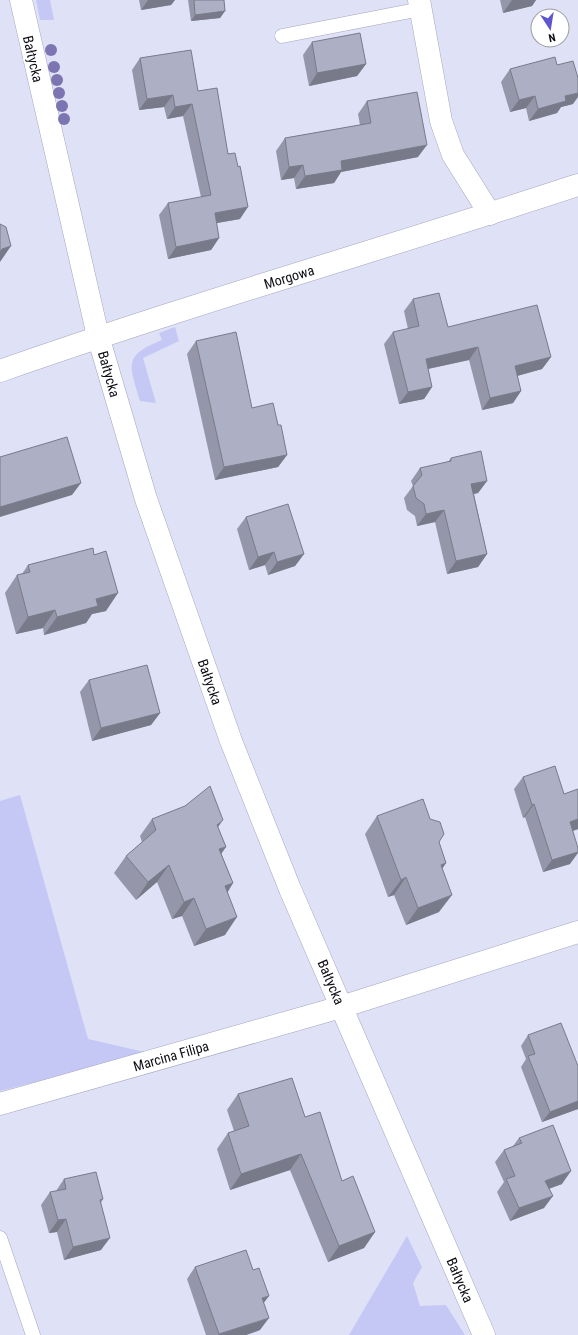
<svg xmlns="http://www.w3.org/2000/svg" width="578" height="1335" viewBox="0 0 578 1335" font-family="'Roboto Condensed',sans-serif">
	<rect width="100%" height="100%" fill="#dfe1f7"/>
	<!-- green -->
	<g fill="#c5c8f5">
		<path d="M36,0h14l4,20h-14z"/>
		<path d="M175,327l4,14 -36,17 13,45 -16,-2c-10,-36 -18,-45 22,-61l-3,-7z"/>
		<path d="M20,795l68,244 61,14 -149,38v-290z"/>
		<path d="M407,1236l15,31 -9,16 7,23 26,-1 19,30h-116z"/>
	</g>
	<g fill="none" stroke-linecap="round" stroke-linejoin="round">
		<defs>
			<g id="lane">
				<path d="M282,36l139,-27"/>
				<path d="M0,1238l33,97"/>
			</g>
			<g id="street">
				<path d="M21,0l77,336 48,163 85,242 59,148 194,446"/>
				<path d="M419,0l22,121 12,34 37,59"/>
				<path d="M0,371c191,-67 386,-123 578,-186"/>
				<path d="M0,1104l341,-97 237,-75"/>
			</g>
		</defs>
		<!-- lane casing -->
		<use href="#lane" stroke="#a4a6bc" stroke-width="15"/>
		<!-- street casing -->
		<use href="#street" stroke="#a4a6bc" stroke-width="23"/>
		<!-- lane -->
		<use href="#lane" stroke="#fff" stroke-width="14"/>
		<!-- street -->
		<use href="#street" stroke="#fff" stroke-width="22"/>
	</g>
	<!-- trees -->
	<g fill="#7d74b2">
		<circle cx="51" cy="50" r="6"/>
		<circle cx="54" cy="67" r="6"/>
		<circle cx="57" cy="80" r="6"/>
		<circle cx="59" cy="93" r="6"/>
		<circle cx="62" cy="106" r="6"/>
		<circle cx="64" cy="119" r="6"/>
	</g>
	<!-- wall -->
	<g fill="#9596a9">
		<path d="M139,0h36l-4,5 -30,5z"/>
		<path d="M188,0h36l1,11 -5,7 -29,3z"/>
		<path d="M500,0h36l-4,6 -29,7z"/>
		<path d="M312,42l54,22 -9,12 -48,10 -6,-31z"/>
		<path d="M140,58l58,33 42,128 -24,4 3,15 -8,12 -43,9 -9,-44 9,-12 33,-6 -18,-81 -16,3 -3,-12 -25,3 -7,-40z"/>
		<path d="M557,65l16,39 -12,3 -4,6 -28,8 -3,-13 -16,4 -9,-30 9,-13z"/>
		<path d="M367,101l51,56 -77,15 -7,11 -38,6 -2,-11 -13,2 -5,-29 9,-13 75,-13 -2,-11z"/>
		<path d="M413,299l35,28 103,30 -9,12 -25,7 4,15 -8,12 -31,7 -13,-50 -41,9 4,18 -8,12 -25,5 -15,-60 9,-12 15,-3 -4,-18z"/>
		<path d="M196,341l56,67 26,17 9,30 -9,12 -63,13 -28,-126z"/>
		<path d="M451,458l36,23 -9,12 -4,1 13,60 -9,13 -31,7 -12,-52 -18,4 -2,-10 -8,-6 -3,-12 9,-12 -2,-5 9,-13 28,-6z"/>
		<path d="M246,517l58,37 -9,12 -27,9 -3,-10 -16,5 -12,-41z"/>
		<path d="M28,565l78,46 -14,3 -6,9 -42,12 -1,-7 -27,6 -11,-41 12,-18 5,-1z"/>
		<path d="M89,680l71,33 -9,12 -59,16 -12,-49z"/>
		<path d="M523,777l41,17 14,-5v40l-5,2 -3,33 -27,8 -18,-55 -2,1 -9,-29z"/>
		<path d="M377,816l62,26 7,21 -4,6 -3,43 -33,13 -12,-30 -6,2 -23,-63z"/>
		<path d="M152,819l66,8 8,20 -5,6 12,30 -5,9 -3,43 -31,11 -12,-30 -10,3 -15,-37 -21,18 -22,-27 12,-17 16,-14 -2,-6z"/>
		<path d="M528,1035l50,31v43l-36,13 -21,-55 5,-8 -5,-13z"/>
		<path d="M238,1094l67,23 37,64 33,51 -11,16 -36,14 -38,-92 -60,20 -13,-41 11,-16 6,-2 -7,-21z"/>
		<path d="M519,1138l43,46 -13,5 -5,19 -34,13 -13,-29 7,-10 -9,-20 9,-12 9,-4z"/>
		<path d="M64,1179l39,20 -2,4v47l-37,10 -7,-28 -8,1 -8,-28 9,-13 6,-1z"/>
		<path d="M195,1267l65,63 -14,5h-40l-19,-56z"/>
	</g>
	<!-- shaded-wall -->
	<g fill="#797a89">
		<path d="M148,0h27l-4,5 -30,5z"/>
		<path d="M512,0h24l-4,6 -29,7z"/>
		<path d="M225,11l-5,7 -29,3 4,-6z"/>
		<path d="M366,64l-9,12 -48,10 8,-13z"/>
		<path d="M578,93v4l-5,7 -12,3 -4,6 -28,8 9,-12 27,-13z"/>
		<path d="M173,95l-9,12 -25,3 8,-11z"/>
		<path d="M535,96l-9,12 -16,4 9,-12z"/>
		<path d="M192,104l-9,12 -16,3 8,-12z"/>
		<path d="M427,145l-9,12 -77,15 -7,11 -38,6 9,-13 36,-15z"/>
		<path d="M303,165l-9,13 -13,2 8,-13z"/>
		<path d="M248,207l-8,12 -34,6 9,-12z"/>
		<path d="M219,238l-8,12 -43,9 8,-12z"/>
		<path d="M11,246l-11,16v-10l2,-3z"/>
		<path d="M478,347l-9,13 -51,11 8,-12z"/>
		<path d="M551,357l-9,12 -36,10 9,-13z"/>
		<path d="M432,387l-8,12 -25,5 9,-12z"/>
		<path d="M521,391l-8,12 -31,7 8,-12z"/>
		<path d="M287,455l-9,12 -63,13 9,-13z"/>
		<path d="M487,481l-9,12 -15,3 8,-12z"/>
		<path d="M81,483l-9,12 -72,22v-10z"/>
		<path d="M444,510l-9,12 -18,4 9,-12z"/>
		<path d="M274,552l-9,13 -16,5 9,-13z"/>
		<path d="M304,554l-9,12 -27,9 9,-13z"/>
		<path d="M487,554l-9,13 -31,7 9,-13z"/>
		<path d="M118,593l-12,18 -14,3 -6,9 -42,12 13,-18 39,-18z"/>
		<path d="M55,610l-12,18 -27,6 12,-17z"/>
		<path d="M160,713l-9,12 -59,16 9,-13z"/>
		<path d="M534,804l-9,13 -2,1 9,-13z"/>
		<path d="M578,819v10l-17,6 9,-13z"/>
		<path d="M223,820l-12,17 6,-12z"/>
		<path d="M226,847l-12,17 5,-15z"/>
		<path d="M578,852v1l-8,11 -27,8 9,-12z"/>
		<path d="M446,863l-12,17 7,-15z"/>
		<path d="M169,865l-12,17 -21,18 12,-18z"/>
		<path d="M406,877l-12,18 -6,2 13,-17z"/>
		<path d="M233,883l-12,18 4,-15z"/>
		<path d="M452,895l-13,17 -33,13 12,-17z"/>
		<path d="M194,898l-12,18 -10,3 12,-17z"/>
		<path d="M237,917l-12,18 -31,11 12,-17z"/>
		<path d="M578,1101v8l-36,13 8,-10z"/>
		<path d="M301,1154l-11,16 -60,20 11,-16z"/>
		<path d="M571,1171l-9,13 -26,9 9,-12z"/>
		<path d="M553,1196l-9,12 -34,13 9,-13z"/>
		<path d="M66,1219l-9,13 -8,1 9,-13z"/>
		<path d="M375,1232l-11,16 -36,14 11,-16z"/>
		<path d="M110,1238l-9,12 -37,10 9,-13z"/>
		<path d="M269,1296l-9,12 2,-10z"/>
		<path d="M269,1318l-9,12 -14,5h-28z"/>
	</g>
	<!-- building -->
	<g fill="#adafc4" stroke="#797a89">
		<path d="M194,0h30l1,11 -30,4z"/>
		<path d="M360,33l6,31 -49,9 -5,-31z"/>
		<path d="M191,50l7,41 19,-3 11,66 7,-1 3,14 2,-1 8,41 -33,6 4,25 -43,9 -8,-44 43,-8 -19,-91 -17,3 -2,-12 -26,4 -7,-41z"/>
		<path d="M555,57l2,8 16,-4 5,17v15l-13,3 1,5 -28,8 -3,-13 -16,4 -9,-31z"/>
		<path d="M417,92l10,53 -86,16 1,9 -37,6 -2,-11 -14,2 -4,-29 86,-15 -4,-22z"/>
		<path d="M0,224l6,3 5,19 -9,3 -2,3z"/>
		<path d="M439,293l9,34 89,-22 14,52 -36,9 6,25 -31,7 -12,-51 -52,12 6,28 -24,5 -15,-60 26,-6 -6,-27z"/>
		<path d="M236,332l16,76 21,-5 5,22h3l6,30 -63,12 -28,-126z"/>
		<path d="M67,437l14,46 -81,24v-50z"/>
		<path d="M481,451l6,30 -16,3 16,70 -31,7 -12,-51 -18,4 -2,-10 -8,-6 -3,-12 9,-11 -2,-7 31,-7v-3z"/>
		<path d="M288,504l16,50 -27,8 -3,-10 -16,5 -12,-40z"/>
		<path d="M93,548l1,7 12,-4 12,42 -22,6 2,7 -41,11 -2,-7 -27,7 -11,-42 13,-3 -2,-7z"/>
		<path d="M147,665l13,48 -59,15 -12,-48z"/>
		<path d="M555,766l9,28 14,-5v30l-8,3 8,26v4l-26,8 -18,-56 -2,1 -9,-28z"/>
		<path d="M210,786l13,34 -6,5 9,22 -7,2 14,34 -8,3 12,31 -31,12 -12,-31 -10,4 -15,-37 -21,17 -22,-26 30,-26 -4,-11 33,-13z"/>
		<path d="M423,799l7,20 10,3 4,12 -5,8 7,21 -5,2 11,30 -34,13 -12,-31 -5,3 -24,-64z"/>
		<path d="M561,1023l17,43v35l-28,11 -22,-56 7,-2 -7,-19z"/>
		<path d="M292,1078l13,39 15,-5 22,69 11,-5 22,56 -36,14 -38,-92 -60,20 -13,-41 21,-7 -11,-32z"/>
		<path d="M553,1125l18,46 -26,10 8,15 -34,12 -13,-29 9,-3 -11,-26 18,-7 -3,-5z"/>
		<path d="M96,1172l7,27 -3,1 10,38 -37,9 -7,-28 -8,1 -8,-28 16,-3 -2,-10z"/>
		<path d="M246,1250l7,20 6,-2 10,28 -7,2 7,20 -50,16 -24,-67z"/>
	</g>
	<g text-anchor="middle" stroke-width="3.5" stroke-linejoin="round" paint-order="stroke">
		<!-- street labels -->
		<g font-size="14" fill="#0d0d14" stroke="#fff">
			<text transform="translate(33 59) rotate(77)" y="5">Bałtycka</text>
			<text transform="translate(289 277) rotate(-17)" y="5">Morgowa</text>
			<text transform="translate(109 374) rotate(74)" y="5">Bałtycka</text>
			<text transform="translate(210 682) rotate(71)" y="5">Bałtycka</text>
			<text transform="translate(331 982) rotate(67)" y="5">Bałtycka</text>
			<text transform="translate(171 1056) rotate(-16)" y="5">Marcina Filipa</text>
			<text transform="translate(460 1280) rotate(67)" y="5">Bałtycka</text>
		</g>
	</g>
	<!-- north arrow -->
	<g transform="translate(550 28) rotate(168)"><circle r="19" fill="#ffffff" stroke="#9e9ea1"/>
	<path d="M0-3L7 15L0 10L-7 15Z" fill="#5f56ce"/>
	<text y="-6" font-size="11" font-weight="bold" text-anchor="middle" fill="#0d0d14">N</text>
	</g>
</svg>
